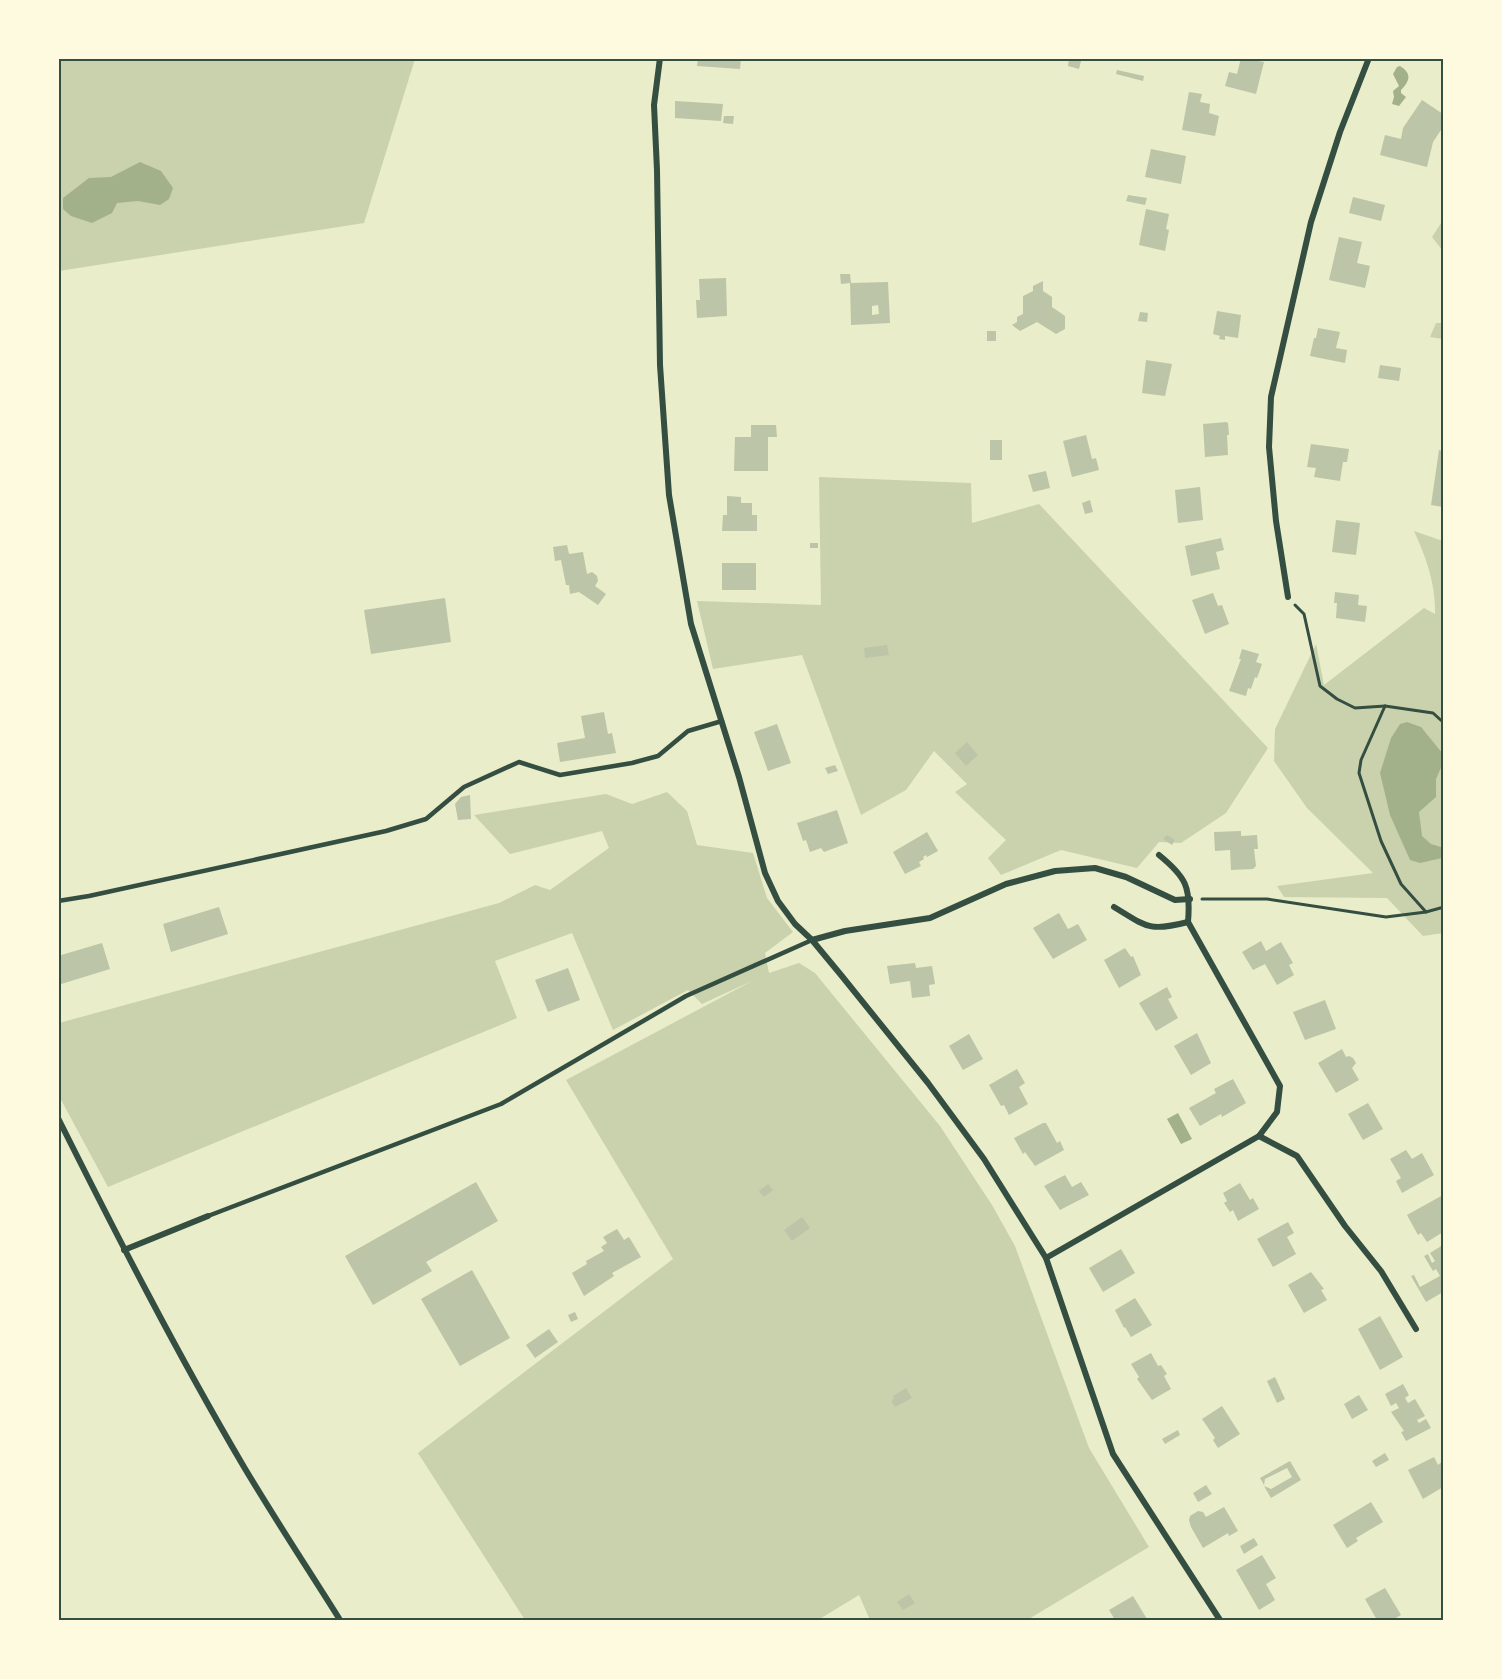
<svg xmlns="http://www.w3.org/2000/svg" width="1502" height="1679" viewBox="0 0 1502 1679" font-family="'Asap Condensed',sans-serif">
	<rect width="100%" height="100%" fill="#e9edc9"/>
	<!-- green -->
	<g fill="#cad2ad">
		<path d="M59,59h356l-51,164 -305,48z"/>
		<path d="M1443,220v31l-11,-14z"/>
		<path d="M1436,323h7v16l-13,-2z"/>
		<path d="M819,477l152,6 1,40 67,-19 229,244 -42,65 -45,30 -22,-1 -22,26 -76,-18 -60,25 -13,-17 18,-18 -51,-48 12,-8 -33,-33 -28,39 -45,25 -59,-160 -89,14 -16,-68 124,4z"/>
		<path d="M1414,531l29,10v392l-20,3 -36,-38 -103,-1 -7,-11 96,-13 -66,-65 -33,-47 1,-32 41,-85 8,41 100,-77 11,6c1,-29 -9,-57 -21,-83z"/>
		<path d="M667,792l20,19 10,34 56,8 14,45 26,34 -28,21 4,20 30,-10 16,10 125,153 52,79 23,41 74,202 60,99 -122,73h-157l-11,-25 -41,25h-293l-107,-167 255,-194 -107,-179 186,-99 -50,23 -14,-14 -75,40 -41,-97 -77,28 22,57 -409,169 -49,-91v-73l440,-120 36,-18 15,5 59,-42 -7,-17 -92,23 -36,-39 132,-21 26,10z"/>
	</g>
	<!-- water -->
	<g fill="#a3b18a">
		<path d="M1400,66c13,8 9,16 1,24v3l5,4 -7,9 -7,-2 2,-7 -1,-6 6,-5 -6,-12 4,-7z"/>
		<path d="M140,162l21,9 12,17 -4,11 -9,6 -22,-4 -21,2 -5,10 -20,10 -21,-7 -8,-7v-11l26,-20 22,-1z"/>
		<path d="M1407,722l14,5 22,27v9l-7,16v18l-17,15 3,24 9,8 10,3 1,11 -22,5 -10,-3 -20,-45 -10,-42 11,-35 9,-14z"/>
		<path d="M1178,1113l14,26 -11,5 -14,-25z"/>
	</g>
	<!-- building -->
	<g fill="#bcc5a7" fill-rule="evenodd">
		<path d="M698,58h43l-1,11 -43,-3z"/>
		<path d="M1069,58l12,3 -2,8 -11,-3z"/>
		<path d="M1241,58l23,4 -8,32 -31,-8 4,-14 8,2z"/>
		<path d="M1117,70l27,6 -1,5 -27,-7z"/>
		<path d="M1189,92l13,2 -2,8 10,2 -1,9 10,3 -4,20 -33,-6z"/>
		<path d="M1422,100l21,14v13l-10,15 -6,25 -47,-12 5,-20 16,4 2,-11z"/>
		<path d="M675,101l48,3 -2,17 -46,-3z"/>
		<path d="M724,116h10l-1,8 -10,-1z"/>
		<path d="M1151,149l35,7 -5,28 -36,-7z"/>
		<path d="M1128,195l19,3 -2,7 -19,-4z"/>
		<path d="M1353,197l32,8 -4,16 -32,-8z"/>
		<path d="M1146,209l23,5 -3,15 3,1 -4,21 -26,-6z"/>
		<path d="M1339,237l23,5 -5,21 13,3 -5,22 -36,-8z"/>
		<path d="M840,274h10l1,9 37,-1 2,41 -39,2 -1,-42 -9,1zM878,305l1,9 -7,1v-9z"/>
		<path d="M726,278l1,38 -30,2 -1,-18h4l-1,-21z"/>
		<path d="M1043,281v10l9,6v10l13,9v13l-9,5 -19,-12 -17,9 -8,-6 5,-3v-5l6,-3v-18l10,-5v-5z"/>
		<path d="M1217,311l24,4 -3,23 -13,-2v4l-6,-1 1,-3 -7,-2z"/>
		<path d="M1140,312l8,1 -1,9 -9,-1z"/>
		<path d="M1318,328l22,4 -4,16 11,2 -2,13 -35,-7 4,-18h2z"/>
		<rect x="987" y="331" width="9" height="10"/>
		<path d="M1146,360l26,4 -7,32 -23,-3z"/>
		<path d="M1380,365l21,3 -2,13 -21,-3z"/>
		<path d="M1226,422l2,1 1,12h-2l1,20 -23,2 -2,-33z"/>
		<path d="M751,425h25l1,12h-9v34h-34l1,-34h16z"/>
		<path d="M1086,435l6,24 4,-1 3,12 -27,7 -9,-36z"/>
		<rect x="990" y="440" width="12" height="20"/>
		<path d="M1311,444l38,5 -2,13h-4l-3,19 -26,-4 2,-9 -9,-1z"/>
		<path d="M1439,450l4,1v56l-12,-2z"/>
		<path d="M1046,471l4,17 -17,4 -5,-17z"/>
		<path d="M1200,487l3,33 -25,3 -3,-33z"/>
		<path d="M727,496l14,1v6h11v12h5v16h-35l1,-16h4z"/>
		<path d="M1090,500l3,12 -8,2 -3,-11z"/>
		<path d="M1336,520l24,3 -4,32 -24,-3z"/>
		<path d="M1221,538l3,12 -8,2 4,17 -29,7 -6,-30z"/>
		<rect x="810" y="543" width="8" height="5"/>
		<path d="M567,545l2,9 14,-2 4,22 5,-2 5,4 1,5 -3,5 11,8 -8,11 -19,-13 -9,2 -1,-9h-3l-5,-25 -6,1 -2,-14z"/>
		<rect x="722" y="563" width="34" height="27"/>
		<path d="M1335,592l24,3 -1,10 9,1 -2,16 -29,-4 1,-15h-3z"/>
		<path d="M1213,593l5,13 4,-1 7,19 -24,10 -13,-34z"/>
		<path d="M445,598l6,44 -80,12 -7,-44z"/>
		<path d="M887,645l2,10 -24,3 -1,-10z"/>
		<path d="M1242,649l17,5 -3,8 6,2 -5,14 -2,-1 -4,12 -3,-1 -2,8 -17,-5 12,-32h-2z"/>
		<path d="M604,712l4,22 4,-1 4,20 -56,9 -3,-19 28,-5 -4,-22z"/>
		<path d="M777,724l14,39 -23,8 -14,-39z"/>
		<path d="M967,742l11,13 -12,11 -11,-13z"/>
		<path d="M835,765l3,6 -10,3 -3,-6z"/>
		<path d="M470,795l1,24 -13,1 -3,-16 6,-7z"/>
		<path d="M837,810l11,33 -24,9 -3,-4 -11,4 -4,-12 -3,1 -6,-18z"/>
		<path d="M1241,831v5l16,-1 1,14h-4l2,17 -3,3 -22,1 -1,-20 -15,1 -1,-19z"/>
		<path d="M927,832l11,19 -11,6 -1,-2 -3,2 1,2 -5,3 2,4 -16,8 -12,-22z"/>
		<path d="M1167,835l8,5 -3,5 -9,-6z"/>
		<path d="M219,907l9,27 -57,18 -8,-28z"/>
		<path d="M1059,913l9,16 10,-5 9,16 -34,19 -20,-31z"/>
		<path d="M1261,941l5,10 15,-9 12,21 -4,2 5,10 -17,10 -12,-21 -12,6 -11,-18z"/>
		<path d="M102,943l8,26 -52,16v-29z"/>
		<path d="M1125,948l6,9 2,-1 8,19 -22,13 -15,-28z"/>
		<path d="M915,963l1,5 16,-2 3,18 -6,1 1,11 -18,2 -2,-17 -20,3 -3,-18z"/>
		<path d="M568,968l12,32 -32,12 -13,-32z"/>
		<path d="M1167,987l5,10 -4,2 10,19 -22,13 -17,-28z"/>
		<path d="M1325,1000l11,29 -31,11 -12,-28z"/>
		<path d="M1197,1033l14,30 -20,12 -17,-29z"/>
		<path d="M969,1034l14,25 -20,11 -14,-24z"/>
		<path d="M1342,1049l4,8 3,-1 4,2 3,5 -4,5 7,12 -23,13 -18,-30z"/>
		<path d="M1017,1069l8,14 -6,4 9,17 -19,11 -5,-10 -3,1 -12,-21z"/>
		<path d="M1233,1079l13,24 -24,14 -1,-3 -21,12 -11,-18 27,-15 -2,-4z"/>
		<path d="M1368,1103l15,26 -20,11 -15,-26z"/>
		<path d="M1043,1123h3l11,20 3,-2 4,9 -29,16 -10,-14 -2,2 -9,-16z"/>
		<path d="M1406,1150l6,9 10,-6 12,22 -32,18 -6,-12 5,-3 -11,-19z"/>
		<path d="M1065,1175l7,12 9,-5 8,13 -29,15 -16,-24z"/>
		<path d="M476,1182l22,39 -72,41 6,9 -59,34 -28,-49z"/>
		<path d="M1240,1183l10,17 3,-2 6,11 -21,12 -5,-11 -3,2 -6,-9 3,-2 -4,-8z"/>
		<path d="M768,1184l5,6 -9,7 -5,-6z"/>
		<path d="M1443,1195v37l-16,10 -6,-9 -3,2 -11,-20z"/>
		<path d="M802,1217l8,11 -18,13 -8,-11z"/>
		<path d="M1288,1222l6,11 -7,4 9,17 -23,13 -16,-28z"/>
		<path d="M617,1229l7,11 5,-3 12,20 -29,16 2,3 -30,20 -12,-23 15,-9 -1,-3 18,-10 -3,-4 6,-4 -4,-6z"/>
		<path d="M1443,1245v47l-17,10 -15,-26 3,-1 6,12 20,-11 -4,-7 -3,2 -9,-15 4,-2 4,9 3,-2 -5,-8z"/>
		<path d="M1121,1249l14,24 -32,19 -14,-24z"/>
		<path d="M472,1270l38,68 -50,28 -39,-67z"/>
		<path d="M1311,1272l13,17 -3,1 6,10 -23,13 -16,-28z"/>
		<path d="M1135,1298l17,27 -21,12 -6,-10 -1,1 -9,-18z"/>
		<path d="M575,1312l3,7 -7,3 -3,-7z"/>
		<path d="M1380,1316l23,41 -23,13 -22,-41z"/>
		<path d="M549,1329l9,13 -23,16 -9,-13z"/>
		<path d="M1151,1353l7,13 3,-1 6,9 -3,2 7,13 -19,11 -15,-21 2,-2 -8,-13z"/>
		<path d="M1275,1377l10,22 -8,4 -10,-22z"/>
		<path d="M1403,1384l6,11 -4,3 3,5 7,-4 10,17 -8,4 2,3 7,-4 5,9 -25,13 -5,-9 3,-1 -13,-19 8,-4 -3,-5 -5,3 -6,-12z"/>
		<path d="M906,1388l6,10 -17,9 -4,-6 3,-2 -1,-3z"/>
		<path d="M1359,1395l9,15 -16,9 -8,-15z"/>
		<path d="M1222,1406l18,28 -22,14 -5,-8 2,-2 -13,-19z"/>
		<path d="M1178,1430l2,5 -15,9 -3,-5z"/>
		<path d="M1385,1453l4,7 -13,7 -4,-6z"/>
		<path d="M1434,1457l4,8 5,-4v26l-20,12 -15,-29z"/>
		<path d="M1290,1461l11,19 -30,18 -7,-12 7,3 21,-12 -5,-9 -22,11 -1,6 -4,-7z"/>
		<path d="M1206,1485l6,9 -14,8 -5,-9z"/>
		<path d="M1371,1502l12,20 -27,16 2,3 -11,7 -14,-23z"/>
		<path d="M1224,1507l14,24 -9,5 -1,-3 -25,15 -12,-21 -2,-7 1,-4 8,-5 5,1 3,5z"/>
		<path d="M1254,1538l4,7 -14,9 -4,-8z"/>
		<path d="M1262,1555l14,23 -10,6 9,16 -16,10 -23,-40z"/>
		<path d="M1385,1588l16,27 -9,5h-15l-12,-21z"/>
		<path d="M909,1594l6,9 -12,7 -6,-8z"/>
		<path d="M1133,1596l14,23 -32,1 -6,-10z"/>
	</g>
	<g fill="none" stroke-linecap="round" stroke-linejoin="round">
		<!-- path -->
		<g stroke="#344e41" stroke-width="3">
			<path d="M1295,605l9,9 16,72 17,13 18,9 30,-2"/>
			<path d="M1202,899h65l119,18 40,-5 18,-5"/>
			<path d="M1426,912l-25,-28 -20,-43 -22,-68 2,-13 24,-54 48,7 11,10"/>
		</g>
		<!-- service -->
		<g stroke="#344e41" stroke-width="4.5">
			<path d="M58,901l31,-5 297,-65 40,-12 38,-32 55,-25 41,13 72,-12 26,-7 30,-25 34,-10"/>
			<path d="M208,1216l293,-112 185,-108 126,-56"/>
		</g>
		<!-- minor -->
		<g stroke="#344e41" stroke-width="6">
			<path d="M660,58l-6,47 3,65 3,195 9,130 22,129 48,153 26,96 13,28 17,23 17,16 29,35 87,108 56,76 62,99 67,196 107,166"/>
			<path d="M1288,597l-12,-76 -7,-74 2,-50 40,-175 29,-90 29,-74"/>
			<path d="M1114,907c33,20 35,25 74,15"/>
			<path d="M812,940l33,-9 85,-13 76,-34 49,-13 40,-3 31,9 49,23 15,-1"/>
			<path d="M58,1118c59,118 119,235 186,349 31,52 64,102 96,153"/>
			<path d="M1259,1136l38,20 48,70 36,45 35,58"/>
			<path d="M124,1250l84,-34"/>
			<path d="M1046,1258l213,-122 18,-24 3,-26 -92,-164c3,-35 -2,-45 -29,-67"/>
		</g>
	</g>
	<!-- border -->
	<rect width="1502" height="1679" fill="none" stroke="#fefae0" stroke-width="120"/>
	<rect x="60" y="60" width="1382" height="1559" fill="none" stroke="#344e41" stroke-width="2"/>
</svg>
